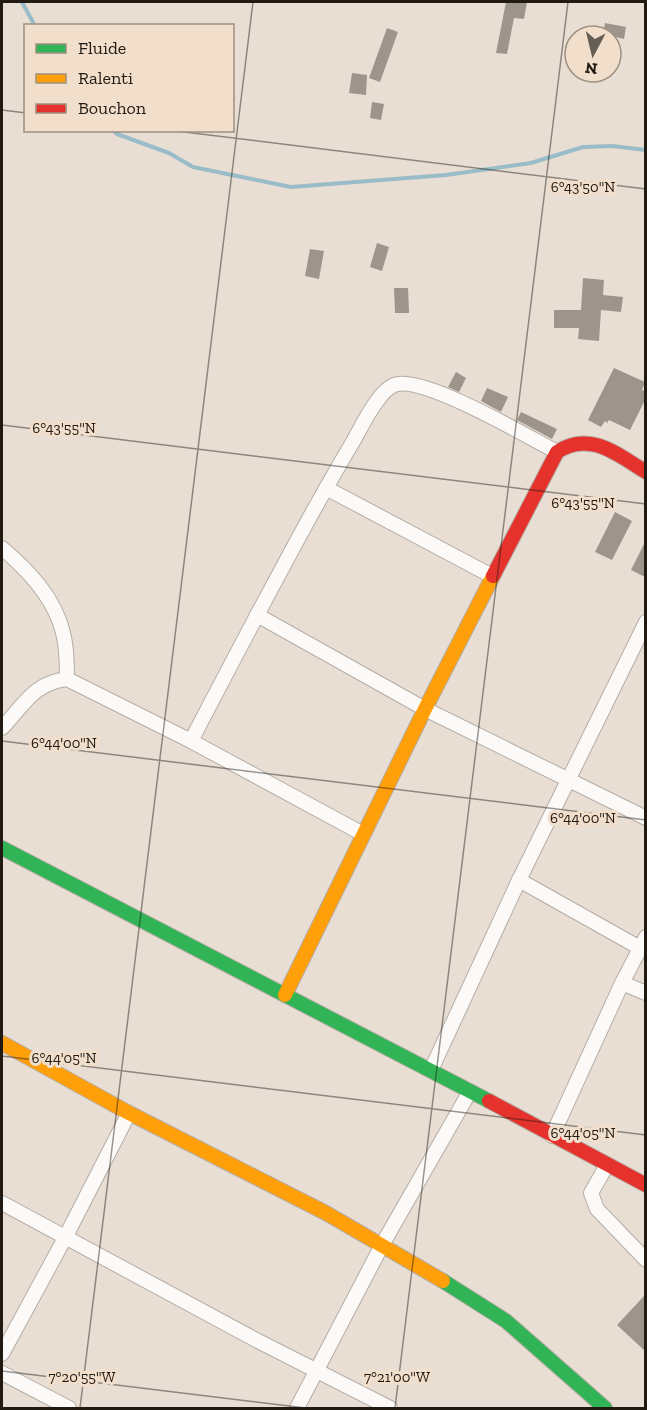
<svg xmlns="http://www.w3.org/2000/svg" width="647" height="1410" viewBox="0 0 647 1410" font-family="'Zilla Slab',serif">
	<rect width="100%" height="100%" fill="#e9ded3"/>
	<g fill="none" stroke-linecap="round" stroke-linejoin="round">
		<!-- stream -->
		<g stroke="#99bcc8" stroke-width="4">
			<path d="M22,2l13,24"/>
			<path d="M113,130l4,4 52,19 24,14 98,20 155,-12 85,-12 52,-16 29,-1 34,4"/>
		</g>
	</g>
	<!-- building -->
	<g fill="#9d948c">
		<path d="M506,2h21l-3,17 -10,-1 -7,36 -11,-1z"/>
		<path d="M605,23l21,4 -2,12 -21,-5z"/>
		<path d="M387,28l11,4 -18,50 -11,-4z"/>
		<path d="M352,73l15,2 -1,20 -17,-2z"/>
		<path d="M372,102l12,2 -3,16 -11,-2z"/>
		<path d="M377,243l12,4 -7,24 -12,-4z"/>
		<path d="M310,249l14,2 -5,28 -14,-3z"/>
		<path d="M583,278l21,2 -1,15 20,2 -2,15 -20,-2 -2,31 -21,-2 1,-11h-25v-18h27z"/>
		<path d="M394,288h14l1,25h-14z"/>
		<path d="M614,368l31,14 -3,8 3,1v9l-15,30 -21,-10 -2,3 -2,-2 -4,6 -13,-7z"/>
		<path d="M456,372l10,6 -7,14 -11,-5z"/>
		<path d="M487,388l21,9 -7,15 -20,-11z"/>
		<path d="M521,412l36,17 -5,10 -35,-19z"/>
		<path d="M615,512l17,9 -20,39 -17,-8z"/>
		<path d="M645,542v35l-14,-7z"/>
		<path d="M645,1295v56l-28,-26z"/>
	</g>
	<g fill="none" stroke-linecap="round" stroke-linejoin="round">
		<defs>
			<g id="street">
				<path d="M326,488l166,88"/>
				<path d="M2,548c26,22 53,50 61,85 4,15 4,31 4,46"/>
				<path d="M257,615l168,94 221,109"/>
				<path d="M2,728c22,-23 31,-45 65,-49l124,62 172,93"/>
				<path d="M191,741c39,-75 79,-151 120,-226 14,-25 28,-50 43,-75 7,-13 14,-27 23,-39 4,-6 11,-13 17,-16 28,-11 134,52 163,67"/>
				<path d="M519,880l121,68"/>
				<path d="M622,983l24,10"/>
				<path d="M431,1070l88,-190 127,-258"/>
				<path d="M552,1136l70,-153 24,-46"/>
				<path d="M607,1165l-16,28 6,16 49,51"/>
				<path d="M2,1203l256,138 132,67"/>
				<path d="M2,1354l64,-118 63,-123"/>
				<path d="M2,1373l67,35"/>
				<path d="M297,1408l85,-163 87,-152"/>
			</g>
			<g id="fast">
				<path d="M2,848l487,253"/>
				<path d="M443,1281l63,40 99,87"/>
			</g>
			<g id="slow">
				<path d="M285,995l140,-286 68,-133"/>
				<path d="M2,1043l127,70 197,100 117,68"/>
			</g>
			<g id="jam">
				<path d="M493,576l64,-124c33,-22 61,3 89,20"/>
				<path d="M489,1101l157,84"/>
			</g>
		</defs>
		<!-- street casing -->
		<use href="#street" stroke="#b5aca4" stroke-width="16"/>
		<!-- fast casing -->
		<use href="#fast" stroke="#b5aca4" stroke-width="16"/>
		<!-- slow casing -->
		<use href="#slow" stroke="#b5aca4" stroke-width="16"/>
		<!-- jam casing -->
		<use href="#jam" stroke="#b5aca4" stroke-width="16"/>
		<!-- street -->
		<use href="#street" stroke="#fcfaf8" stroke-width="14"/>
		<!-- fast -->
		<use href="#fast" stroke="#30b455" stroke-width="14"/>
		<!-- slow -->
		<use href="#slow" stroke="#ff9f0a" stroke-width="14"/>
		<!-- jam -->
		<use href="#jam" stroke="#e5322d" stroke-width="14"/>
	</g>
	<!-- ticks -->
	<path fill="none" stroke="#201a13" stroke-width="1.5" stroke-opacity="0.45" d="M2,110l24,3M168,130l478,59M2,425l644,79M2,741l644,79M2,1056l644,79M2,1371l304,37M80,1408l173,-1406M395,1408l173,-1406"/>
	<g font-size="15" text-anchor="middle" fill="#201a13" stroke="#f1decb" stroke-width="6" stroke-linejoin="round" paint-order="stroke">
		<text x="583" y="192">6°43'50"N</text>
		<text x="64" y="433">6°43'55"N</text>
		<text x="583" y="508">6°43'55"N</text>
		<text x="64" y="748">6°44'00"N</text>
		<text x="583" y="823">6°44'00"N</text>
		<text x="64" y="1063">6°44'05"N</text>
		<text x="583" y="1138">6°44'05"N</text>
		<text x="82" y="1382">7°20'55"W</text>
		<text x="397" y="1382">7°21'00"W</text>
	</g>
	<!-- border -->
	<rect width="647" height="1410" fill="none" stroke="#201a13" stroke-width="6"/>
	<!-- legend -->
	<rect x="24" y="24" width="210" height="108" fill="#f1decb" stroke="#9d9081" stroke-width="1.5"/>
	<rect x="36" y="44" width="30" height="9" fill="#30b455" stroke="#9d9081" stroke-width="1.5"/>
	<text x="78" y="54" font-size="18" fill="#201a13">Fluide</text>
	<rect x="36" y="74" width="30" height="9" fill="#ff9f0a" stroke="#9d9081" stroke-width="1.5"/>
	<text x="78" y="84" font-size="18" fill="#201a13">Ralenti</text>
	<rect x="36" y="104" width="30" height="9" fill="#e5322d" stroke="#9d9081" stroke-width="1.5"/>
	<text x="78" y="114" font-size="18" fill="#201a13">Bouchon</text>
	<!-- north arrow -->
	<g transform="translate(593 54) rotate(187)"><circle r="28" fill="#f1decb" stroke="#9d9081" stroke-width="1.5"/>
	<path d="M0-4.5L10 22L0 15L-10 22Z" fill="#665f56"/>
	<text y="-9" font-size="16" font-weight="bold" text-anchor="middle" fill="#201a13">N</text>
	</g>
</svg>
